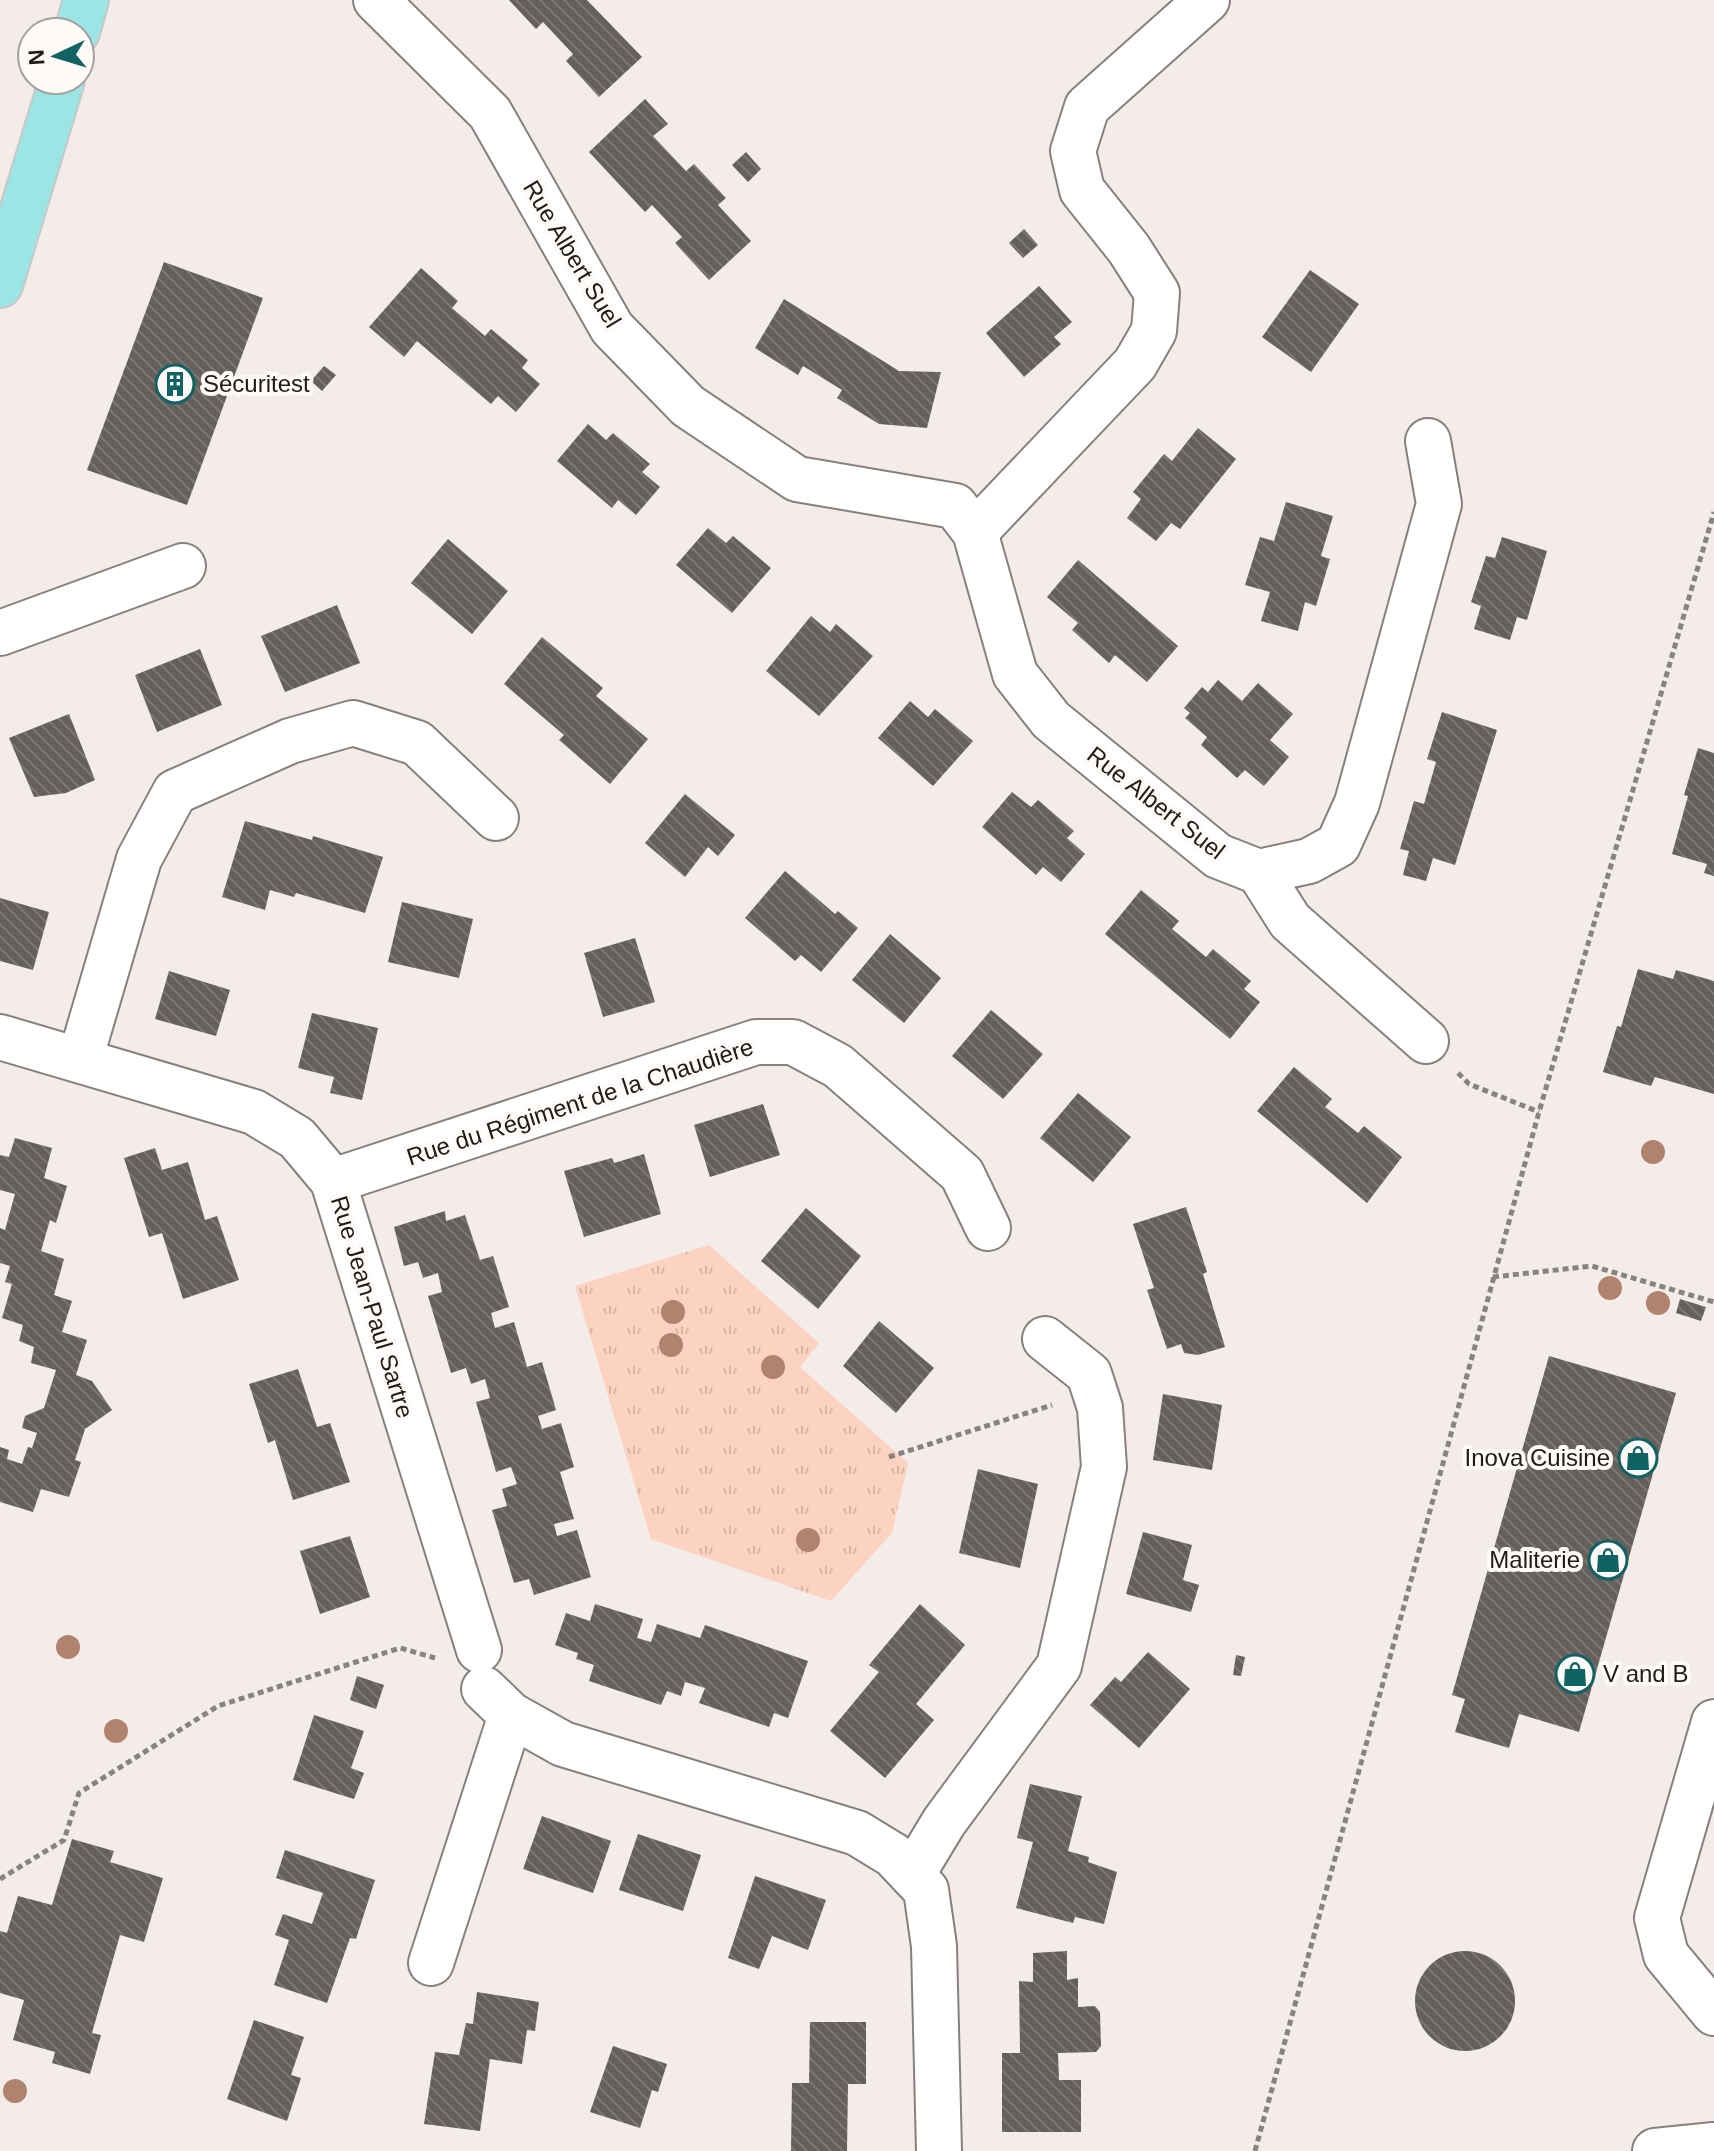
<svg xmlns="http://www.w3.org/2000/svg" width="1714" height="2151" viewBox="0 0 1714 2151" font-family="Arial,sans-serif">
	<defs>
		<pattern id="park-tufts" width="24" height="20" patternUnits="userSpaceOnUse" patternTransform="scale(2)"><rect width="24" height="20" fill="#fcd2c1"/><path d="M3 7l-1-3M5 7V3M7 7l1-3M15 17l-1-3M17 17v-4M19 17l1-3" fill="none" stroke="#d8b4a5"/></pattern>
		<pattern id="building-back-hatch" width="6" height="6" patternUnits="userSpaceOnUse" patternTransform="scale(2)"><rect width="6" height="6" fill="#66605d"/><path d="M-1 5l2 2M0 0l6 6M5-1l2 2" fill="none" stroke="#7c7774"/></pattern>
	</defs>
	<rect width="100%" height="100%" fill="#f3ece9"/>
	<!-- park -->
	<path fill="url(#park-tufts)" d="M709,1245l110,98 -19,24 108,96 -16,70 -61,68 -180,-62 -76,-253z"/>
	<!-- building -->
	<g fill="url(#building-back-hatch)">
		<path d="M509,0h78l55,57 -43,40 -33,-36 7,-7 -30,-32 -7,7z"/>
		<path d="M645,99l23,25 -15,12 33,35 8,-7 32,34 -8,7 33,36 -42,39 -34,-37 7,-6 -30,-32 -7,7 -56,-60z"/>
		<path d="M746,152l15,17 -13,13 -16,-17z"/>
		<path d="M1024,229l14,16 -15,13 -14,-15z"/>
		<path d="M164,262l99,36 -76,207 -100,-35z"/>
		<path d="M421,268l37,33 -6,7 33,28 6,-7 37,31 -6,8 18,16 -24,28 -18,-16 -7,8 -74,-63 -13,16 -35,-30z"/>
		<path d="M1310,270l49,34 -48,68 -49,-35z"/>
		<path d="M1039,286l33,36 -18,15 7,7 -37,33 -38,-44z"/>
		<path d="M784,299l115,72 42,1 -14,56 -48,-4 -42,-26 5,-8 -39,-24 -5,9 -43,-27z"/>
		<path d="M324,366l12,9 -14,16 -11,-10z"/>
		<path d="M588,424l18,16 7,-7 37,31 -8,8 18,15 -24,28 -18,-15 -6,8 -55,-47z"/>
		<path d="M1198,428l38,31 -56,70 -9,-6 -15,18 -29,-23 14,-19 -8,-7 31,-38 8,7z"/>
		<path d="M1286,502l47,14 -12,40 9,3 -14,47 -11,-4 -7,29 -37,-10 9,-29 -25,-7 15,-48 14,4z"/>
		<path d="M708,528l18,15 7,-7 38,32 -39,45 -56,-48z"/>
		<path d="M1502,537l45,14 -20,69 -10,-3 -7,23 -36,-11 7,-23 -10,-4 15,-46 9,2z"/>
		<path d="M448,539l60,52 -36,43 -61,-51z"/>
		<path d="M1078,560l100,86 -31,36 -32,-27 -6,8 -37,-33 6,-7 -31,-26z"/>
		<path d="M337,605l23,58 -75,29 -24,-56z"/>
		<path d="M811,616l19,16 6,-8 37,32 -54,60 -53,-45z"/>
		<path d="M542,637l61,51 -7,8 52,43 -38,45 -51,-44 5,-5 -60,-51z"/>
		<path d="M200,649l22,56 -65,27 -22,-57z"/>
		<path d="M1218,680l24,21 16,-18 35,31 -23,26 19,17 -25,29 -19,-16 -8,8 -36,-33 6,-8 -22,-19 5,-5 -6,-5 18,-21 6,5z"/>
		<path d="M910,701l18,16 7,-8 38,32 -40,45 -55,-48z"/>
		<path d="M1442,712l55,18 -42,135 -22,-7 -7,23 -23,-6 6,-24 -9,-2 14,-48 10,3 12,-42 -9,-3z"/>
		<path d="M69,714l26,66 -29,13 -32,4 -25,-59z"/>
		<path d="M1698,748l16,5v123l-10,-3 3,-9 -35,-10 16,-58 -4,-1z"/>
		<path d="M1012,792l19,15 7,-7 36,31 -7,7 18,16 -24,28 -18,-15 -7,8 -54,-48z"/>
		<path d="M685,794l50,41 -17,21 -10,-9 -23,30 -40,-34z"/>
		<path d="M245,821l67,19 1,-4 70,21 -18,56 -69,-20 -2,4 -24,-7 -5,20 -43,-13z"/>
		<path d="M785,871l50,43 3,-3 20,17 -37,44 -20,-17 -6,6 -50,-43z"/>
		<path d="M1141,890l38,31 -7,8 34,28 7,-8 38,32 -7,8 16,13 -30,37 -125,-105z"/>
		<path d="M0,898l49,14 -16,58 -33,-9z"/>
		<path d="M402,902l71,17 -14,59 -71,-16z"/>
		<path d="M890,934l51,44 -37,45 -52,-43z"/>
		<path d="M635,938l20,64 -52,15 -19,-64z"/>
		<path d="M1638,969l35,10 3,-9 38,11v113l-59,-17 -4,9 -48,-14 14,-46 4,1z"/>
		<path d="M169,971l61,19 -14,46 -61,-17z"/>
		<path d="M991,1010l52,44 -40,45 -51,-43z"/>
		<path d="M312,1013l66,15 -16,72 -32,-7 4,-16 -36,-9z"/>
		<path d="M1294,1067l38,32 -7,8 18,14 15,12 6,-7 38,31 -35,46 -110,-92z"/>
		<path d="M1078,1093l53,44 -38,45 -53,-44z"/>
		<path d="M763,1104l17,51 -70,22 -16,-52z"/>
		<path d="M15,1138l37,10 -8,30 23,8 -11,37 -6,-3 -9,31 23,8 -10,36 18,6 -10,31 25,8 -11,35 16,6 20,29 -27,19 -10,31 6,2 -12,35 -28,-8 -8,23 -33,-10v-55l9,3 -2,9 15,5 6,-17 4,1 5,-15 -15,-5 3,-12 19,-8 12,-38 -25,-7 3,-16 -15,-6 4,-16 -21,-7 10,-34 -7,-2 5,-16 -10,-3v-35l5,2 10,-36 -15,-4v-35l9,2z"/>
		<path d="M155,1148l7,22 26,-8 17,58 12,-4 22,64 -56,19 -21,-66 -13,4 -25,-79z"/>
		<path d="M644,1154l17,60 -77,23 -20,-66 48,-13 2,5z"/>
		<path d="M1186,1207l21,65 -4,2 22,73 -27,8 -14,-2 -3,-9 -14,5 -20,-59 7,-2 -21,-64z"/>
		<path d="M806,1208l55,48 -43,53 -57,-48z"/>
		<path d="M445,1211l1,10 19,-6 15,45 13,-4 16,51 -18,6 4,15 19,-6 13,45 15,-5 14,48 -18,6 4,13 19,-6 13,44 -14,5 14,47 -20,5 3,12 20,-6 14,47 -57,18 -5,-16 -15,4 -22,-73 15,-4 -5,-17 15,-5 -6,-17 -15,5 -20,-70 14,-4 -5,-19 -14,5 -5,-16 -15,5 -23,-77 14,-4 -4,-19 -15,5 -5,-16 -14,4 -10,-39z"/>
		<path d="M1680,1299l26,8 -5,14 -25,-8z"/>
		<path d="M879,1321l55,47 -38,45 -53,-47z"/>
		<path d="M1549,1356l127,37 -97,339 -60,-18 -10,34 -54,-16 10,-33 -13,-4z"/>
		<path d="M298,1369l19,58 13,-4 20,59 -57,18 -18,-60 -7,3 -19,-59z"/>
		<path d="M1163,1394l59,11 -10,65 -59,-10z"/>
		<path d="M978,1469l60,15 -18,84 -61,-15z"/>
		<path d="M1143,1532l49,13 -9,35 16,5 -8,27 -65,-18z"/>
		<path d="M350,1536l20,61 -50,17 -20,-63z"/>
		<path d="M595,1604l48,15 -6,19 14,4 6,-18 43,14 5,-13 103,36 -20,57 -14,-5 -5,14 -70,-24 6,-15 -20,-6 -4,14 -14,-5 -6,14 -72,-24 5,-16 -18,-6 2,-6 -23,-8 11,-32 24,8z"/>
		<path d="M920,1604l45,41 -49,59 18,16 -49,58 -55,-47 49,-59 -10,-7z"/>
		<path d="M1148,1652l42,37 -51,59 -49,-43 25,-28 6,5z"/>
		<path d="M1236,1655l9,2 -4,19 -8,-1z"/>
		<path d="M357,1676l27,9 -8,24 -26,-9z"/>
		<path d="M314,1715l50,16 -13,37 13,5 -10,26 -61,-19z"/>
		<path d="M1030,1784l52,12 -14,55 21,6 -1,5 29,10 -13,52 -29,-7 -2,6 -57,-15 17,-66 -16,-4z"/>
		<path d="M542,1816l69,25 -18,52 -70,-24z"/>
		<path d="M638,1834l63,21 -18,56 -64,-21z"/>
		<path d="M72,1839l42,12 -4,11 53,16 -19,64 -24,-7 -28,98 9,2 -11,39 -38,-11 3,-11 -42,-12 11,-40 -24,-7v-62l7,2 11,-37 34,9z"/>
		<path d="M285,1850l90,30 -19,59 -6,-1 -23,65 -53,-18 15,-45 -14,-5 8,-21 29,10 11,-31 -47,-15z"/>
		<path d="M755,1876l71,24 -18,50 -36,-14 -13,33 -31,-11z"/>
		<path d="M1067,1951v29l11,-2v29l17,-1 5,6 1,34 -5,6 -38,1 1,27h22v52h-79v-79h18l-1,-72 14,1v-29z"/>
		<circle cx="1465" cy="2001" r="50"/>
		<path d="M477,1992l62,10 -4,29 -8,-1 -5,34 -32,-5 -10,72 -56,-7 11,-72 24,3 7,-32 7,1z"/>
		<path d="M254,2020l50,17 -13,38 10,3 -14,43 -60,-22z"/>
		<path d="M810,2022h56v62h-18l-1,67h-56l1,-68h17z"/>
		<path d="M613,2046l54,18 -9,28 -6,-2 -12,38 -50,-16z"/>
	</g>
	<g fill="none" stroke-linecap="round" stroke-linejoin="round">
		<defs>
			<g id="minor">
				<path d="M376,0l114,113 122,215 76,78 109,73 158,27 20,26 40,142 36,46 167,136 41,16 50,-11 29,-16 19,-42 82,-299 -11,-63"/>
				<path d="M975,532l160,-168 19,-33 3,-38 -28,-44 -47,-59 -9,-39 14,-44 120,-107"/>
				<path d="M0,633l183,-67"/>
				<path d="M1259,872l31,49 136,120"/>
				<path d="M0,1037l254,75 43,26 36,43 146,469"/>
				<path d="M80,1060l59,-201 36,-67 115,-51 63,-18 64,20 79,75"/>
				<path d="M333,1181l423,-139h37l45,24 124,108 26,54"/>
				<path d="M484,1689l27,26 52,29 294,89 36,22 33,35 8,56 5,205"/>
				<path d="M1714,1722l-57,196 9,37 48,58"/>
				<path d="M912,1875l32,-53 115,-156 45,-199 -4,-59 -11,-34 -44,-35"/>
				<path d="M431,1963l80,-248"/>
				<path d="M1655,2151l59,-6"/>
			</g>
			<g id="major">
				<path d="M77,32l9,-32"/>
				<path d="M0,285l62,-205"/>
			</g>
		</defs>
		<!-- minor casing -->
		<use href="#minor" stroke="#87817e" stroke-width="48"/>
		<!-- major casing -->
		<use href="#major" stroke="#c9c8c8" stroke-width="48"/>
		<!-- path -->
		<g stroke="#888381" stroke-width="5" stroke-dasharray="6 4" stroke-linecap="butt">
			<path d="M1458,1073l11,11 70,28"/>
			<path d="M1493,1277l99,-11 122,36"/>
			<path d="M889,1457l163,-52"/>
			<path d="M0,1879l64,-39 15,-47 139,-87 182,-58 35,10"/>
			<path d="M1255,2151l284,-1039 175,-600"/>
		</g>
		<!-- minor -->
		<use href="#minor" stroke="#fff" stroke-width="44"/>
		<!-- major -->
		<use href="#major" stroke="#9ce5e5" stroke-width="44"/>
	</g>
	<!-- trees -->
	<g fill="#af836d">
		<circle cx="1653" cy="1152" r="12"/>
		<circle cx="1610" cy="1288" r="12"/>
		<circle cx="1658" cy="1303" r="12"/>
		<circle cx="673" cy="1312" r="12"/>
		<circle cx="671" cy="1345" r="12"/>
		<circle cx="773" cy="1367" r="12"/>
		<circle cx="808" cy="1540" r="12"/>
		<circle cx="68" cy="1647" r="12"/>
		<circle cx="116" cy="1731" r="12"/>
		<circle cx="15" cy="2091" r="12"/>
	</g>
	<!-- icons -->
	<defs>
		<symbol id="building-ring" viewBox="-11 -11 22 22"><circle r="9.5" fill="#fefaf8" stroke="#116262" stroke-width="1.5"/><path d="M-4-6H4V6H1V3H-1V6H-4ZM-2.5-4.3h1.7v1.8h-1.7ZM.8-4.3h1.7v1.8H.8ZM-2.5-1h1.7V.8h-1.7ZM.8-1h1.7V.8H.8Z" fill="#116262"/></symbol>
		<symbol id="shop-ring" viewBox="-11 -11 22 22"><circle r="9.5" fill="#fefaf8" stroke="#116262" stroke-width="1.5"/><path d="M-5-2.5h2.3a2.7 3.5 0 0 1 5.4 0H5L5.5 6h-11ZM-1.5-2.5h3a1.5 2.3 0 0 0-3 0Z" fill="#116262"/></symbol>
	</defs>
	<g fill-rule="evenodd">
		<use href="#building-ring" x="153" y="362" width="44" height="44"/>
		<use href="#shop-ring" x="1616" y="1436" width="44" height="44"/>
		<use href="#shop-ring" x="1586" y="1538" width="44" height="44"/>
		<use href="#shop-ring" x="1553" y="1652" width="44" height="44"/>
	</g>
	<g text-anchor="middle" stroke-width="8" stroke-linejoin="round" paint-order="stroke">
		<!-- street labels -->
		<g font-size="24" fill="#1e1b1a" stroke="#fefaf8">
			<text transform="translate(572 254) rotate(59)" y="8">Rue Albert Suel</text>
			<text transform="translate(1156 803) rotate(38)" y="8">Rue Albert Suel</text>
			<text transform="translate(580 1102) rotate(-18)" y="8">Rue du Régiment de la Chaudière</text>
			<text transform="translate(372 1307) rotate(73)" y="8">Rue Jean-Paul Sartre</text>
		</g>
		<!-- poi labels -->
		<g font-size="24" fill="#1e1b1a" stroke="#fefaf8" text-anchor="start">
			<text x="203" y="392">Sécuritest</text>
			<text x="1610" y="1466" text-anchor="end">Inova Cuisine</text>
			<text x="1580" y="1568" text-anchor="end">Maliterie</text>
			<text x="1603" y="1682">V and B</text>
		</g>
	</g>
	<!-- north arrow -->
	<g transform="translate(56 56) rotate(266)"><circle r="38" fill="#fefaf8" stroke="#a4a19f" stroke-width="2"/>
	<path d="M0-6L14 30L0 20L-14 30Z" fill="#116262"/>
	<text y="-12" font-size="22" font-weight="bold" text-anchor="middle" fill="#1e1b1a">N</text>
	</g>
</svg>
